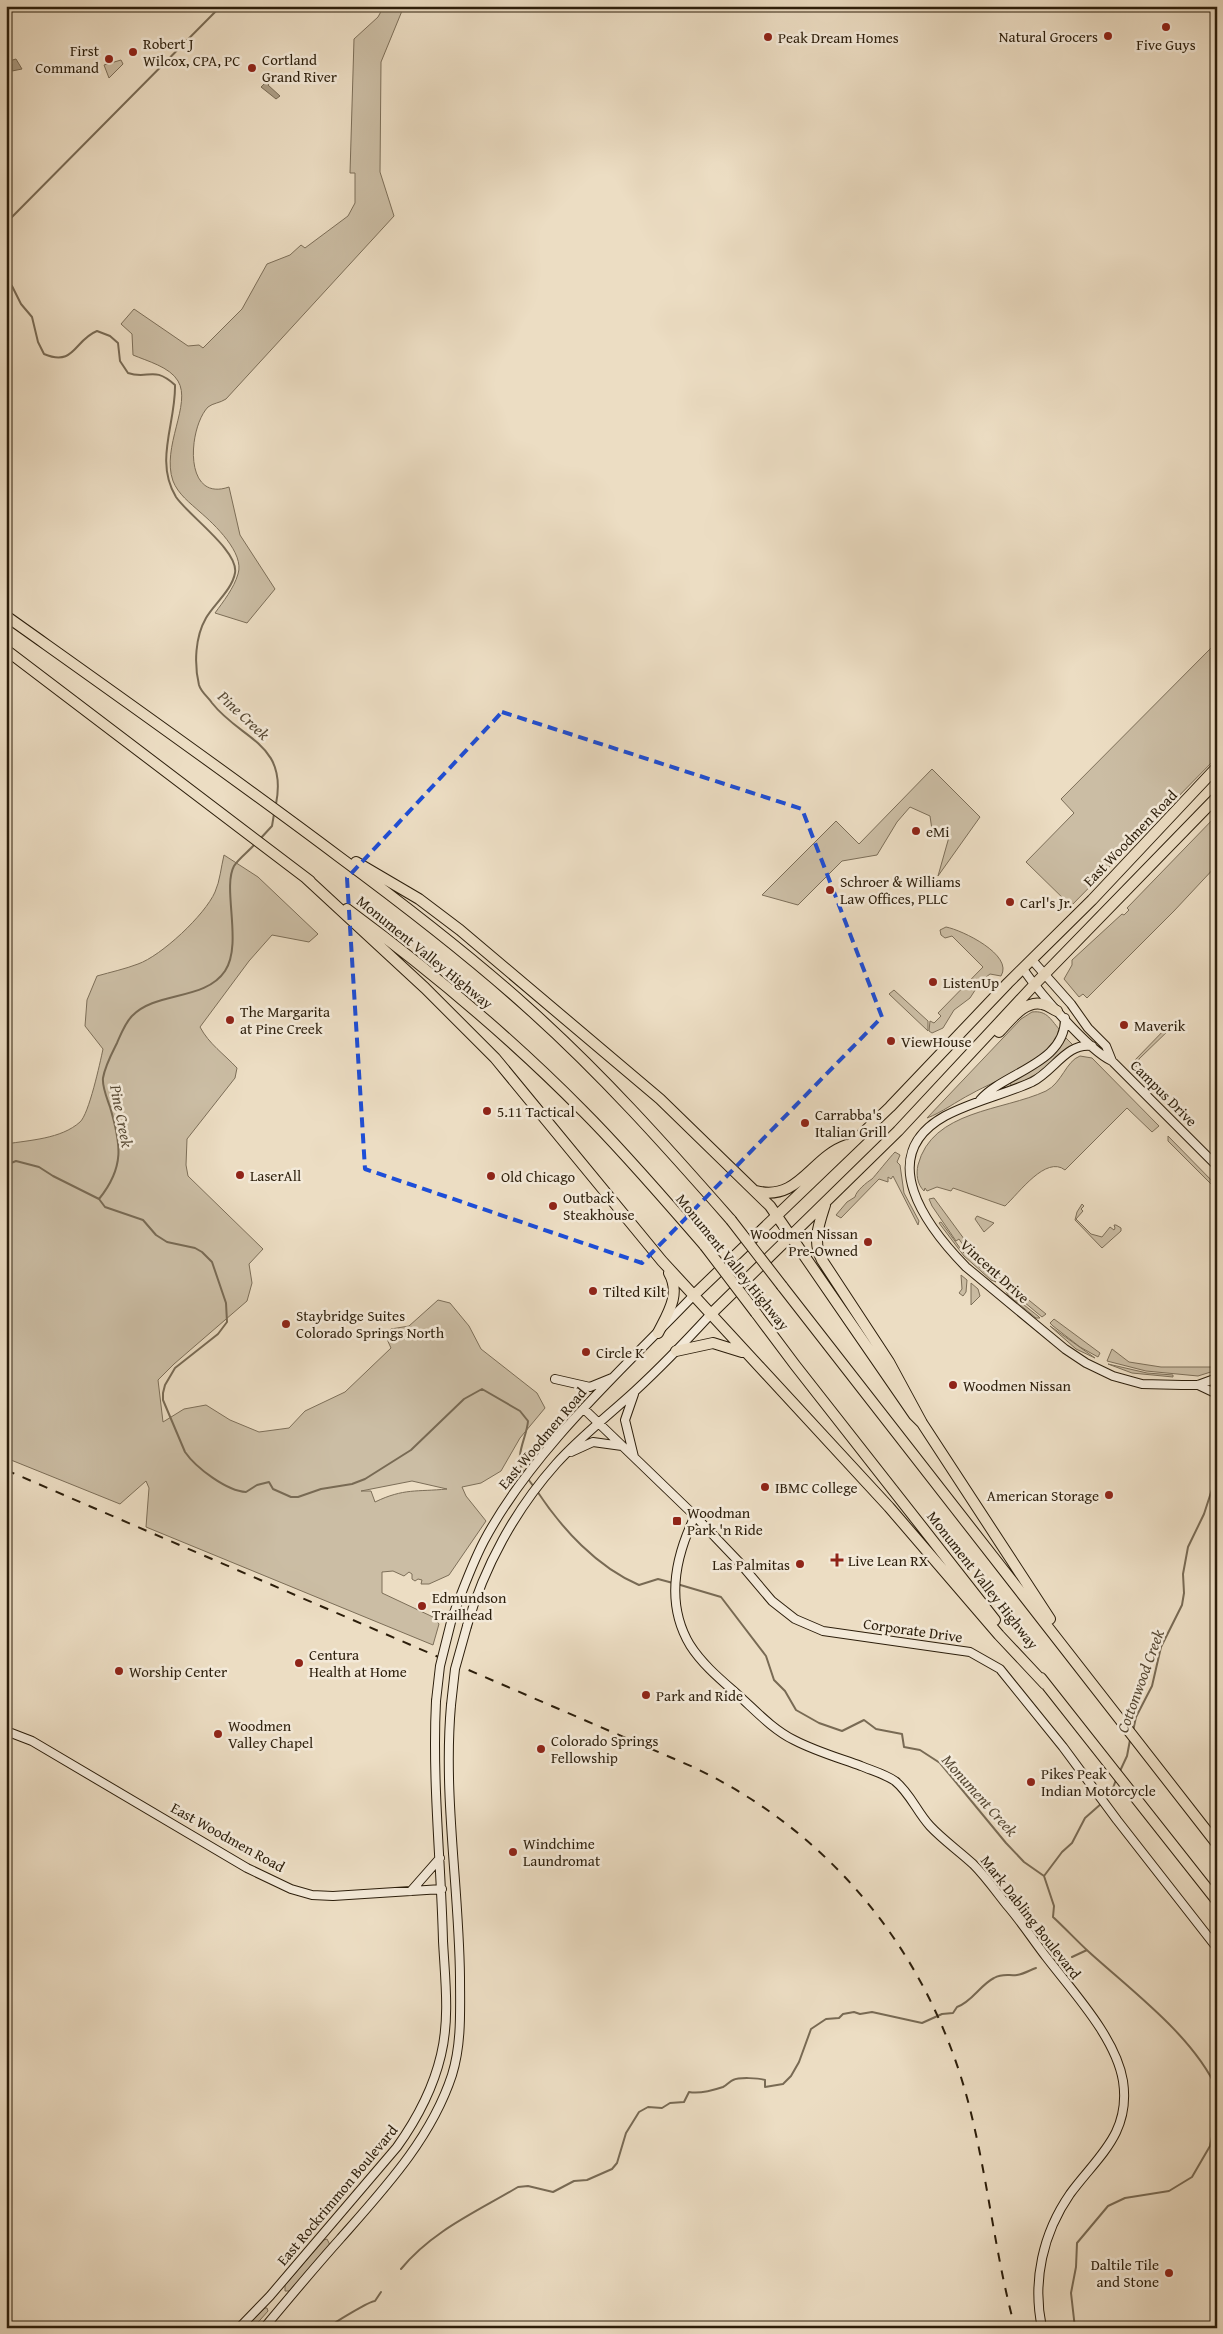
<svg xmlns="http://www.w3.org/2000/svg" width="1223" height="2334" font-family="'Gentium Book Plus',serif">
  <style>
    .green { fill: #cbbda4; stroke: #7c6e58; fill-rule: evenodd }
    .water { fill: #ab9c84; stroke: #786a54 }
    .lines { fill: none; stroke-linecap: round; stroke-linejoin: round }
    .stream { stroke: #786a54; stroke-width: 2 }
    .secondary-casing { stroke: #2c1e0b; stroke-width: 10 }
    .highway-casing { stroke: #2c1e0b; stroke-width: 12 }
    .secondary { stroke: #f3e9d8; stroke-width: 8 }
    .highway { stroke: #ecddc3; stroke-width: 10 }
    .rail { stroke: #2c1e0b; stroke-width: 2; stroke-dasharray: 9 9; stroke-linecap: butt }
    .secondary-bridge-casing { stroke: #2c1e0b; stroke-width: 10; stroke-linecap: butt }
    .highway-bridge-casing { stroke: #2c1e0b; stroke-width: 12; stroke-linecap: butt }
    .secondary-bridge { stroke: #f3e9d8; stroke-width: 8 }
    .highway-bridge { stroke: #ecddc3; stroke-width: 10 }
    .marked { fill: none; stroke: #1d4ed8; stroke-width: 4; stroke-dasharray: 10 6; stroke-linejoin: round }
    .poi-dot { fill: #8f2418; stroke: #f3e9d8; stroke-width: 2 }
    .labels { text-anchor: middle; dominant-baseline: central; stroke-width: 5; stroke-linejoin: round; paint-order: stroke }
    .poi-label { font-size: 15px; fill: #2c1e0b; stroke: #f3e9d8; text-anchor: start }
    .street-label { font-size: 15px; fill: #2c1e0b; stroke: #f3e9d8 }
    .water-label { font-size: 16px; font-style: italic; fill: #584a35; stroke: #f3e9d8 }
  </style>
  <rect width="100%" height="100%" fill="#ecddc3"/>
  <filter id="stains"><feTurbulence type="fractalNoise" baseFrequency=".004" numOctaves="4"/><feColorMatrix values="0 0 0 0 .2 0 0 0 0 .09 0 0 0 0 .02 0 0 0 .5 -.17"/></filter>
  <radialGradient id="worn" r=".72"><stop offset=".6" stop-color="#630" stop-opacity="0"/><stop offset="1" stop-color="#630" stop-opacity=".3"/></radialGradient>
  <path class="green" d="M384,6H404L381,62L380,172L394,216L226,399C220,403 213,403 208,407C188,428 183,503 229,487L240,535L275,589L247,623L215,613C223,602 234,588 238,574C245,553 214,524 200,512C190,503 178,494 173,481C161,447 192,404 178,381C170,367 147,361 133,355L132,334L121,324L134,309L188,346L199,345L203,348L242,309L267,264L290,255L301,245L305,248L348,216L355,203V173H350L354,39L378,17Z
    M121,60L123,64L109,78L104,65Z
    M1217,642V757L1071,906L1026,862L1074,813L1061,799Z
    M932,769L980,817L938,876L949,837L932,830L930,816L910,807L897,822L877,855L842,861L798,905L762,895L836,821L859,844Z
    M1217,815V865L1174,911L1087,998L1083,994L1079,997L1064,979L1072,965V960L1122,914L1124,915L1129,910L1127,908Z
    M224,855L258,877L318,934L309,942L272,935L249,961L200,1027C209,1044 224,1054 237,1068L235,1078L187,1139L186,1165L188,1176L263,1249L249,1264L252,1283L247,1301L174,1364L158,1380L163,1422L184,1409L206,1405L230,1420L259,1432L289,1428L305,1411L345,1392L391,1348L386,1337L391,1329L409,1326L438,1300L450,1303L469,1326L481,1349L537,1393L545,1408L520,1438L501,1471L481,1483L462,1487L466,1496L486,1521L449,1575L429,1584H421L422,1580L418,1579L415,1581L412,1579V1574L409,1572L404,1576L393,1571L382,1572V1593L433,1617L439,1624L433,1645L146,1527L149,1488L146,1481L120,1504L6,1458V1144C30,1140 61,1139 80,1122C89,1114 100,1063 103,1049L85,1026L87,1000L97,976C111,972 125,969 138,964C161,956 205,915 215,892C220,881 221,867 224,855ZM412,1481L447,1489C417,1492 404,1488 375,1502L371,1491H361Z
    M946,927C962,930 1014,955 1001,976L990,974L981,981L970,998L954,1010L943,1028L932,1033L929,1031L930,1021L934,1023L941,1016L938,1013L983,967L952,936L945,938L941,935L940,930Z
    M894,990L928,1021V1031L889,994Z
    M1032,1012C1048,1010 1051,1021 1061,1031C1045,1065 999,1078 971,1094C957,1101 941,1113 927,1118L1021,1019Z
    M1170,1024L1173,1026L1139,1059L1136,1067L1133,1063L1134,1061Z
    M1066,1038L1073,1045L1046,1069L1012,1087L1010,1083L1041,1064Z
    M1080,1056L1092,1058L1159,1126L1152,1132L1127,1108L1065,1170C1046,1155 1019,1193 1005,1206L953,1188L951,1191L937,1187L927,1191L925,1188L924,1191C917,1184 916,1174 918,1165C932,1110 1003,1111 1046,1091C1062,1083 1066,1061 1080,1056Z
    M1168,1136L1217,1186V1190L1168,1141Z
    M895,1152L900,1155L897,1162L900,1165L904,1193L919,1221L918,1225L893,1176L891,1179L888,1177V1182L879,1179L841,1218L836,1215L847,1202L855,1197C856,1191 867,1182 872,1179C875,1176 890,1157 895,1152Z
    M934,1198L970,1247L964,1251L961,1247L963,1245L959,1239L956,1241L932,1206L929,1199Z
    M1082,1204L1084,1206L1081,1209L1083,1211L1076,1219L1091,1234L1102,1237L1110,1227L1114,1230L1115,1228L1114,1225H1116L1121,1228V1231L1102,1248L1075,1220L1077,1212Z
    M977,1216L994,1223L984,1232L975,1219Z
    M941,1222L963,1252L996,1282L991,1280L964,1256L939,1223Z
    M971,1248L984,1264L1001,1278L998,1281L965,1252Z
    M961,1275L967,1280L966,1292L963,1296L959,1293L962,1289Z
    M971,1283L978,1289L980,1296L971,1305Z
    M1009,1284L1046,1314L1042,1317L1006,1287Z
    M1005,1290L1038,1316L1040,1318H1036L1008,1295Z
    M1054,1319L1100,1353L1098,1357L1080,1347L1053,1326L1050,1323Z
    M1050,1326L1095,1358L1076,1349Z
    M1112,1349L1129,1362L1161,1367H1215L1217,1366V1370L1198,1376L1146,1371L1107,1361Z
    M1108,1364L1147,1373L1173,1375V1377L1132,1373Z
    M327,2239L330,2245L290,2291H285V2285L324,2240Z
    M265,2308H267L268,2311L253,2328H245Z"/>
  <path class="water" d="M16,59L22,69L12,71V64H10L9,61Z
    M272,76L274,79L268,85L280,96L276,99L261,87Z"/>
  <g class="lines">
    <path class="stream" d="M6,223L221,6
      M6,283L12,286L21,304L32,317L38,342L44,354C75,367 74,340 97,331L110,336L118,343L120,361L128,373C149,380 153,365 175,385C176,423 154,461 176,497C189,516 239,551 235,573C232,590 214,604 206,618C195,637 194,664 199,685C201,692 208,697 212,703C241,740 288,743 276,804
      M260,839L272,826L274,814
      M6,1165L16,1161L39,1167L53,1176L99,1199L105,1207L143,1220L156,1235L167,1242L195,1248L202,1252L212,1262L226,1303L227,1322L218,1334L175,1368L165,1385L163,1393V1400L185,1452C196,1468 227,1491 246,1492L257,1485L269,1482L273,1489L291,1497H298L321,1489L352,1484L365,1479L411,1450L464,1399L482,1389L520,1411L528,1421C527,1438 513,1456 524,1473
      M99,1199C125,1167 121,1144 110,1107C107,1098 102,1087 103,1078C105,1066 112,1053 117,1043C121,1034 125,1023 132,1016C156,991 205,1001 225,971C243,944 222,888 234,866C239,858 249,851 255,844
      M528,1479L534,1487
      M537,1491C562,1529 597,1567 639,1585L658,1579L673,1583
      M677,1584L721,1597L766,1656L774,1680L785,1691L796,1710L819,1723L842,1731L864,1720L876,1729L902,1734L904,1747L920,1750L940,1763L1006,1843L1024,1862L1044,1876L1054,1906L1053,1917C1066,1929 1077,1941 1089,1952C1132,1991 1193,2036 1217,2089
      M1133,1731L1136,1717L1152,1686L1161,1647L1182,1605L1184,1593L1183,1574L1188,1547L1204,1514L1217,1474
      M1120,1771L1127,1756L1130,1740
      M1105,1800L1111,1793L1116,1780
      M1044,1876L1062,1852L1072,1843L1085,1818L1102,1803
      M1072,1957L1087,1950
      M401,2269C432,2231 476,2212 518,2187L528,2186L553,2192L574,2181L587,2180L612,2169L617,2163L626,2133L639,2112L648,2107L662,2108L670,2103L684,2102L689,2092C699,2094 714,2090 723,2087C727,2085 730,2081 733,2080C739,2077 759,2078 765,2080V2087L783,2084L791,2076L799,2062L811,2029L826,2019L839,2018L843,2014L854,2012L860,2014L872,2012L922,2023L942,2014L953,2013L957,2007C972,2002 980,1985 994,1978C1003,1973 1009,1976 1017,1975C1024,1974 1030,1970 1036,1968
      M328,2328C333,2323 370,2301 375,2301L381,2292
      M1075,2328L1071,2293L1076,2267L1077,2243L1108,2206L1125,2198L1169,2191L1192,2177L1210,2146L1217,2114"/>
    <defs>
      <path id="secondary" d="M1032,960L1071,1004L1088,1028L1106,1046L1112,1061
        M1023,969C1039,992 1088,1050 1112,1061L1217,1166
        M1092,1046C1067,1042 1054,1071 1032,1082C1003,1095 973,1101 945,1116C873,1156 927,1227 966,1267L1065,1349L1086,1363L1113,1376L1142,1384L1182,1385H1198L1217,1378
        M980,1100C1004,1072 1066,1064 1065,1018
        M555,1379L590,1387L612,1378
        M1198,1385L1217,1394
        M634,1394L625,1420L634,1457
        M584,1409L695,1516L739,1562L772,1601L795,1619L823,1631L970,1652L1000,1669L1063,1747L1117,1820L1217,1948
        M571,1452L593,1442L622,1446
        M695,1516C675,1557 665,1603 690,1645C702,1664 720,1679 737,1694C755,1710 772,1729 794,1740C815,1751 839,1758 861,1766C873,1771 885,1774 895,1781C910,1793 917,1812 930,1826C943,1840 959,1851 973,1864C985,1876 995,1890 1006,1904C1021,1921 1033,1940 1047,1958C1073,1992 1116,2038 1123,2081C1131,2134 1097,2157 1070,2194C1043,2233 1032,2281 1042,2328
        M452,1618C462,1592 471,1566 484,1541C533,1449 622,1370 693,1296
        M467,1626C484,1567 515,1510 556,1464C580,1437 609,1415 635,1391C661,1367 686,1341 710,1315
        M6,1731L32,1741L247,1868L291,1889L312,1895L333,1896L442,1889
        M411,1891L440,1858
        M239,2328L270,2296L397,2147C417,2119 433,2089 441,2055C450,2018 445,1979 443,1941C441,1861 432,1781 436,1701
        M264,2328C289,2298 314,2268 340,2239C384,2189 431,2139 452,2075C462,2043 460,2009 460,1977C459,1887 443,1796 451,1705"/>
      <path id="highway" d="M6,616C117,695 229,774 338,856C403,904 467,953 527,1007C601,1073 666,1146 731,1220
        M6,650L310,881
        M356,862L419,899L460,930L660,1099L770,1206L914,1415L922,1423
        M306,878L425,988L495,1058L662,1261L889,1507L999,1635L1045,1684
        M347,909C431,971 510,1037 583,1111C626,1154 665,1200 705,1246
        M999,1032C1010,1021 1024,1000 1042,1004C1048,1005 1052,1009 1057,1011
        M756,1191C799,1202 811,1157 847,1145
        M825,1205C819,1224 812,1242 822,1260L889,1362L922,1423L1050,1619
        M782,1286L1217,1844
        M693,1296L890,1107L1008,983L1092,900L1217,767
        M756,1313L795,1365L995,1620
        M710,1315L898,1131L1034,985L1217,797
        M658,1333C668,1313 681,1294 669,1273
        M676,1351L713,1343L742,1352
        M1041,1678L1217,1901"/>
    </defs>
    <use href="#secondary" class="secondary-casing"/>
    <use href="#highway" class="highway-casing"/>
    <use href="#secondary" class="secondary"/>
    <use href="#highway" class="highway"/>
    <path class="rail" d="M6,1470L693,1767C833,1833 930,1955 969,2105C988,2179 995,2255 1015,2328"/>
    <defs>
      <path id="secondary-bridge" d="M436,1701L440,1666L452,1618
        M451,1705L455,1669L467,1626"/>
      <path id="highway-bridge" d="M731,1220L782,1286
        M705,1246L756,1313"/>
    </defs>
    <use href="#secondary-bridge" class="secondary-bridge-casing"/>
    <use href="#highway-bridge" class="highway-bridge-casing"/>
    <use href="#secondary-bridge" class="secondary-bridge"/>
    <use href="#highway-bridge" class="highway-bridge"/>
  </g>
  <path class="marked" d="M502,712L802,809L882,1017L642,1263L365,1169L347,878Z"/>
  <g class="poi-dot">
    <circle cx="1166" cy="27" r="5"/>
    <circle cx="1108" cy="36" r="5"/>
    <circle cx="768" cy="37" r="5"/>
    <circle cx="133" cy="52" r="5"/>
    <circle cx="109" cy="59" r="5"/>
    <circle cx="252" cy="68" r="5"/>
    <circle cx="916" cy="831" r="5"/>
    <circle cx="830" cy="890" r="5"/>
    <circle cx="1010" cy="902" r="5"/>
    <circle cx="933" cy="982" r="5"/>
    <circle cx="230" cy="1020" r="5"/>
    <circle cx="1124" cy="1025" r="5"/>
    <circle cx="891" cy="1041" r="5"/>
    <circle cx="487" cy="1111" r="5"/>
    <circle cx="805" cy="1123" r="5"/>
    <circle cx="240" cy="1175" r="5"/>
    <circle cx="491" cy="1176" r="5"/>
    <circle cx="553" cy="1206" r="5"/>
    <circle cx="868" cy="1242" r="5"/>
    <circle cx="593" cy="1291" r="5"/>
    <circle cx="286" cy="1324" r="5"/>
    <circle cx="586" cy="1352" r="5"/>
    <circle cx="953" cy="1385" r="5"/>
    <circle cx="765" cy="1487" r="5"/>
    <circle cx="1109" cy="1495" r="5"/>
    <rect x="672" y="1516" width="10" height="10" rx="2.5"/>
    <path d="M834.5 1552.5h5v5h5v5h-5v5h-5v-5h-5v-5h5z"/>
    <circle cx="800" cy="1564" r="5"/>
    <circle cx="422" cy="1606" r="5"/>
    <circle cx="299" cy="1663" r="5"/>
    <circle cx="119" cy="1671" r="5"/>
    <circle cx="646" cy="1695" r="5"/>
    <circle cx="218" cy="1734" r="5"/>
    <circle cx="541" cy="1749" r="5"/>
    <circle cx="1031" cy="1782" r="5"/>
    <circle cx="513" cy="1852" r="5"/>
    <circle cx="1169" cy="2273" r="5"/>
  </g>
  <g class="labels">
    <g class="poi-label">
      <text x="1098" y="36" text-anchor="end">Natural Grocers</text>
      <text x="778" y="37">Peak Dream Homes</text>
      <text x="143" y="43">Robert J<tspan x="143" dy="17">Wilcox, CPA, PC</tspan></text>
      <text x="1166" y="44" text-anchor="middle">Five Guys</text>
      <text x="99" y="50" text-anchor="end">First<tspan x="99" dy="17">Command</tspan></text>
      <text x="262" y="59">Cortland<tspan x="262" dy="17">Grand River</tspan></text>
      <text x="926" y="831">eMi</text>
      <text x="840" y="881">Schroer &amp; Williams<tspan x="840" dy="17">Law Offices, PLLC</tspan></text>
      <text x="1020" y="902">Carl's Jr.</text>
      <text x="943" y="982">ListenUp</text>
      <text x="240" y="1011">The Margarita<tspan x="240" dy="17">at Pine Creek</tspan></text>
      <text x="1134" y="1025">Maverik</text>
      <text x="901" y="1041">ViewHouse</text>
      <text x="497" y="1111">5.11 Tactical</text>
      <text x="815" y="1114">Carrabba's<tspan x="815" dy="17">Italian Grill</tspan></text>
      <text x="250" y="1175">LaserAll</text>
      <text x="501" y="1176">Old Chicago</text>
      <text x="563" y="1197">Outback<tspan x="563" dy="17">Steakhouse</tspan></text>
      <text x="858" y="1233" text-anchor="end">Woodmen Nissan<tspan x="858" dy="17">Pre-Owned</tspan></text>
      <text x="603" y="1291">Tilted Kilt</text>
      <text x="296" y="1315">Staybridge Suites<tspan x="296" dy="17">Colorado Springs North</tspan></text>
      <text x="596" y="1352">Circle K</text>
      <text x="963" y="1385">Woodmen Nissan</text>
      <text x="775" y="1487">IBMC College</text>
      <text x="1099" y="1495" text-anchor="end">American Storage</text>
      <text x="687" y="1512">Woodman<tspan x="687" dy="17">Park 'n Ride</tspan></text>
      <text x="848" y="1560">Live Lean RX</text>
      <text x="790" y="1564" text-anchor="end">Las Palmitas</text>
      <text x="432" y="1597">Edmundson<tspan x="432" dy="17">Trailhead</tspan></text>
      <text x="309" y="1654">Centura<tspan x="309" dy="17">Health at Home</tspan></text>
      <text x="129" y="1671">Worship Center</text>
      <text x="656" y="1695">Park and Ride</text>
      <text x="228" y="1725">Woodmen<tspan x="228" dy="17">Valley Chapel</tspan></text>
      <text x="551" y="1740">Colorado Springs<tspan x="551" dy="17">Fellowship</tspan></text>
      <text x="1041" y="1773">Pikes Peak<tspan x="1041" dy="17">Indian Motorcycle</tspan></text>
      <text x="523" y="1843">Windchime<tspan x="523" dy="17">Laundromat</tspan></text>
      <text x="1159" y="2264" text-anchor="end">Daltile Tile<tspan x="1159" dy="17">and Stone</tspan></text>
    </g>
    <g class="street-label">
      <text transform="translate(1130 838) rotate(-46)">East Woodmen Road</text>
      <text transform="translate(425 952) rotate(39)">Monument Valley Highway</text>
      <text transform="translate(1164 1093) rotate(45)">Campus Drive</text>
      <text transform="translate(733 1262) rotate(51)">Monument Valley Highway</text>
      <text transform="translate(995 1271) rotate(42)">Vincent Drive</text>
      <text transform="translate(542 1438) rotate(-50)">East Woodmen Road</text>
      <text transform="translate(983 1580) rotate(52)">Monument Valley Highway</text>
      <text transform="translate(913 1630) rotate(8)">Corporate Drive</text>
      <text transform="translate(228 1837) rotate(29)">East Woodmen Road</text>
      <text transform="translate(1031 1917) rotate(52)">Mark Dabling Boulevard</text>
      <text transform="translate(337 2195) rotate(-50)">East Rockrimmon Boulevard</text>
    </g>
    <g class="water-label">
      <text transform="translate(244 715) rotate(43)">Pine Creek</text>
      <text transform="translate(122 1116) rotate(79)">Pine Creek</text>
      <text transform="translate(1140 1681) rotate(-70)">Cottonwood Creek</text>
      <text transform="translate(980 1795) rotate(48)">Monument Creek</text>
    </g>
  </g>
  <rect width="1223" height="2334" fill="none" stroke="#ecddc3" stroke-width="25"/>
  <rect x="8" y="8" width="1208" height="2319" fill="none" stroke="#2c1e0b" stroke-width="2.5"/>
  <rect x="12" y="12" width="1198" height="2309" fill="none" stroke="#2c1e0b"/>
  <rect width="100%" height="100%" filter="url(#stains)"/>
  <rect width="100%" height="100%" fill="url(#worn)"/>
</svg>
